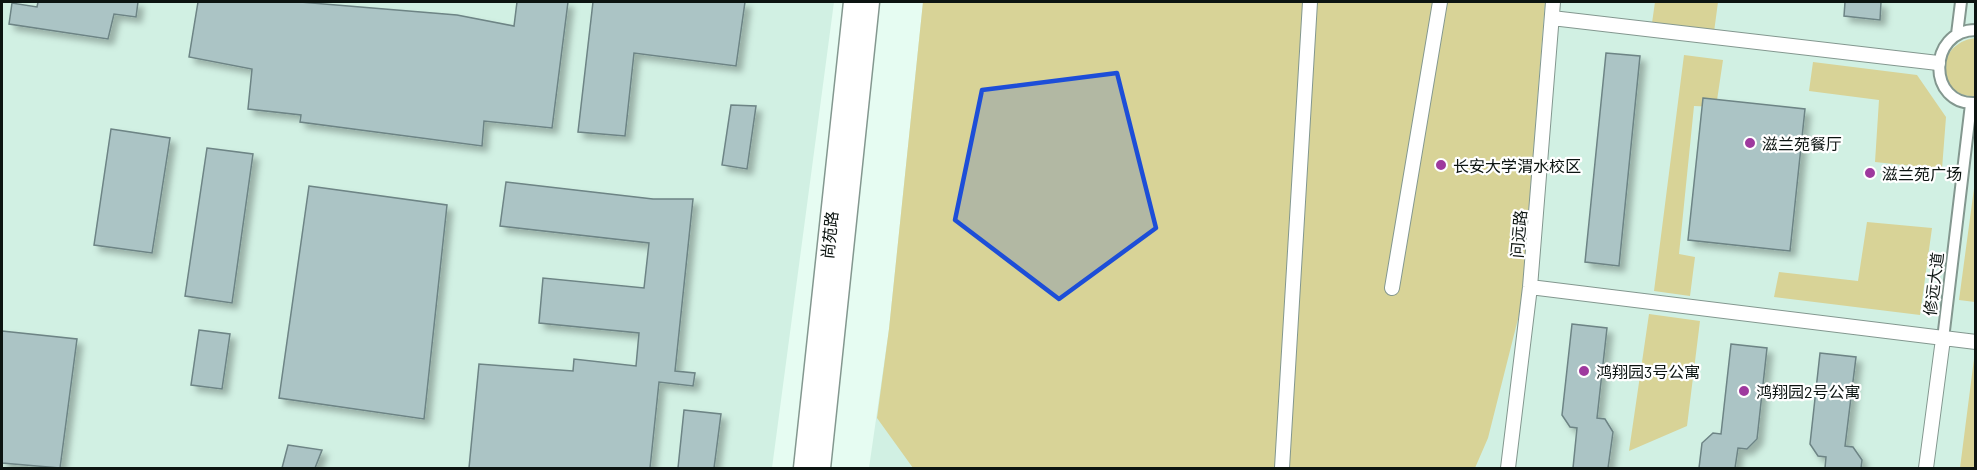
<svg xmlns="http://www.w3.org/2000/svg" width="1977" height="470" font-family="Barlow,'Noto Sans SC',sans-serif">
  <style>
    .built { fill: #d1f0e3 }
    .green { fill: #d8d397 }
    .building { fill: #abc4c5; stroke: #6d8485; stroke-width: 1.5; filter: url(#shadow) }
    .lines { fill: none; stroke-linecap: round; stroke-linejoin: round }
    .pedestrian-casing { stroke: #83978f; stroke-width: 14 }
    .minor-casing { stroke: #83978f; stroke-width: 16 }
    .secondary-casing { stroke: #83978f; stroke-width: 21 }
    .pedestrian { stroke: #fff; stroke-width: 10 }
    .minor { stroke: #fff; stroke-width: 14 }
    .secondary { stroke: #fff; stroke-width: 18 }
    .marked { fill: #1d4ed8; fill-opacity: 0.2; stroke: #1d4ed8; stroke-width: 4.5; stroke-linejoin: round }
    .poi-dot { fill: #9e399e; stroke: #fff; stroke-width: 2 }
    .labels { text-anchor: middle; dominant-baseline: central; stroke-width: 4.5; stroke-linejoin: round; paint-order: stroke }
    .poi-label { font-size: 16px; fill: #0c1411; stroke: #fff; text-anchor: start }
    .street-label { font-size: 16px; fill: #0c1411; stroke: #fff }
  </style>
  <defs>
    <filter id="shadow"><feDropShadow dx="5.5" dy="5.5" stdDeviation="3" flood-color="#0004"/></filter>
  </defs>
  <rect width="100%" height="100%" fill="#e6fcf2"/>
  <path class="built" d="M2,2H834L772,468H2Z
    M923,2H1975V468H869L889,329Z"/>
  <path class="green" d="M923,2H1545L1521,307L1488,438L1475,468H913L877,418L889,329Z
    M1655,2H1718L1714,32L1652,23Z
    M1975,38V96C1938,99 1932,44 1975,38Z
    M1684,55L1723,60L1716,107L1694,106L1679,254L1695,257L1690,296L1654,291Z
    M1813,62L1917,75L1946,117L1942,169L1875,162L1879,100L1809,91Z
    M1975,181V302L1959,300Z
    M1867,222L1932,228L1920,315L1774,297L1779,272L1858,281Z
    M1649,314L1700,321L1687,426L1629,451Z
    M1975,351V468H1960Z"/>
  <path class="building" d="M38,2H138L136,17L114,14L108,39L9,24L12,3L37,7Z
    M198,2H300L457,15L514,26L517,2H568L552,128L484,121L482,146L300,122L301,115L248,109L252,69L189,57Z
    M593,2H745L736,66L634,53L625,136L578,132Z
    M1845,2H1881L1880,20L1844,16Z
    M1606,53L1640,56L1619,266L1585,262Z
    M1703,98L1805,109L1790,251L1688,240Z
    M731,105L756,106L747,169L722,165Z
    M111,129L170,138L152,253L94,245Z
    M207,148L253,154L232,303L185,296Z
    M506,182L653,199H693L675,371L695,373L693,386L659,382L650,468H469L479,364L573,371L574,359L636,366L639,333L539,323L543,278L644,288L649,243L500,226Z
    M309,186L447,205L424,419L279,398Z
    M1572,324L1607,328L1597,418L1605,419L1613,432L1608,468H1573L1577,428L1570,427L1562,415Z
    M199,330L230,334L222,389L191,385Z
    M2,331L77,339L60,468L2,463Z
    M1731,344L1767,348L1757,439L1747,449L1738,448L1735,468H1699L1702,443L1713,433L1721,434Z
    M1820,353L1856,357L1845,446L1853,447L1862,460L1861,468H1825L1826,457L1818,456L1810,444Z
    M684,410L721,414L714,468H678Z
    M288,445L322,450L315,468H282Z"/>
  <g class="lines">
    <defs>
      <path id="pedestrian" d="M1976,30C1927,30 1927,106 1976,103
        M1957,34L1961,2
        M1943,339L1971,104"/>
      <path id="minor" d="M1552,18L1938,63
        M1530,287L1976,342
        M1392,288L1440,2
        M1282,468L1310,2
        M1508,468L1530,287L1553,2
        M1926,468L1943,339"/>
      <path id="secondary" d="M803,468L853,2
        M821,468L870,2"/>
    </defs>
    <use href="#pedestrian" class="pedestrian-casing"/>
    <use href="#minor" class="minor-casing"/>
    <use href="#secondary" class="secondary-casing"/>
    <use href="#pedestrian" class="pedestrian"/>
    <use href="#minor" class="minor"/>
    <use href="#secondary" class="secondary"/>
  </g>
  <path class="marked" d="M1117,73L1156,228L1059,299L955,220L982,90Z"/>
  <g class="poi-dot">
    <circle cx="1750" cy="143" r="6"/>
    <circle cx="1441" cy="165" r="6"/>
    <circle cx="1870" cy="173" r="6"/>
    <circle cx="1584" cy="371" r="6"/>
    <circle cx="1744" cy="391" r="6"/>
  </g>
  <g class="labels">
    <g class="poi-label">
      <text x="1762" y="143">滋兰苑餐厅</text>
      <text x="1453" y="165">长安大学渭水校区</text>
      <text x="1882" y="173">滋兰苑广场</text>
      <text x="1596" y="371">鸿翔园3号公寓</text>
      <text x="1756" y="391">鸿翔园2号公寓</text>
    </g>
    <g class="street-label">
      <text transform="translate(1518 234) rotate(-85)">问远路</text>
      <text transform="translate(829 235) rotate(-84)">尚苑路</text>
      <text transform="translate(1933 284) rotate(-83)">修远大道</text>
    </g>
  </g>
  <rect width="1977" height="470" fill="none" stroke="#0c1411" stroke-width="6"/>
</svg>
